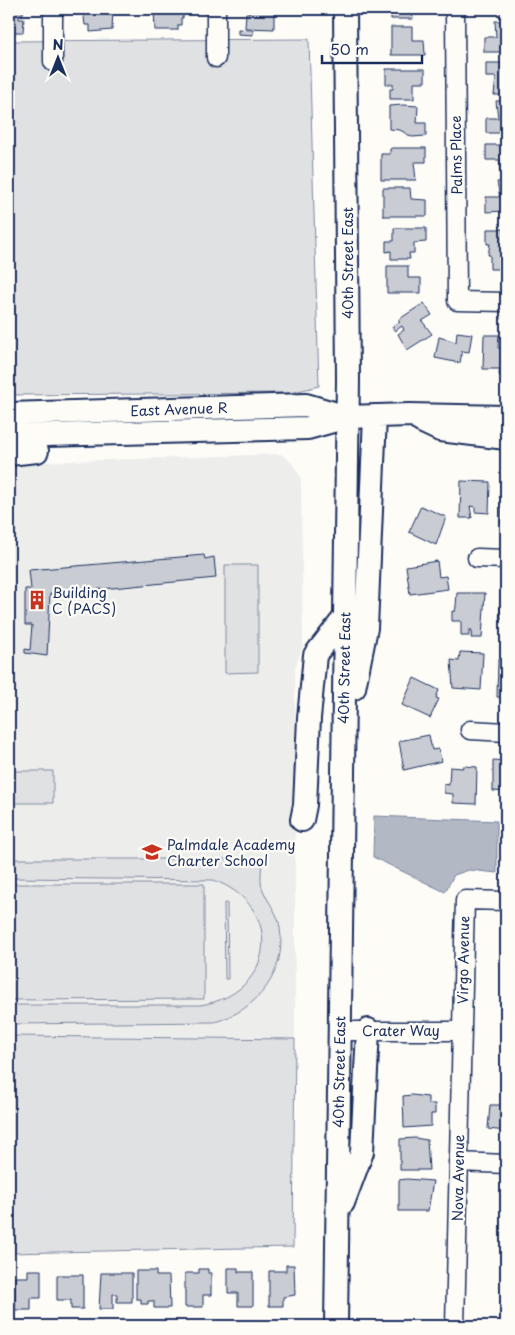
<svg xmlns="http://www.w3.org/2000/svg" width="515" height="1335" font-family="'Playpen Sans',sans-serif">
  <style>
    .built { fill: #edeeec }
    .green { fill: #e0e1e3; stroke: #7e88a0 }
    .water { fill: #b3b8c5; stroke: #76819c }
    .building { fill: #c9ccd3; stroke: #1b2f5e }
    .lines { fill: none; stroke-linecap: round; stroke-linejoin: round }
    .minor-casing { stroke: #1b2f5e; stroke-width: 21 }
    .major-casing { stroke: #1b2f5e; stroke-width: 26 }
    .minor { stroke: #fdfcf7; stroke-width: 18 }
    .major { stroke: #fdfcf7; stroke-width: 22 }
    .labels { text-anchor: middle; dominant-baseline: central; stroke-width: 4.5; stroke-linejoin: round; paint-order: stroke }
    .street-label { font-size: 14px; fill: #1b2f5e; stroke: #fdfcf7 }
    .poi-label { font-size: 14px; fill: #1b2f5e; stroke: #fdfcf7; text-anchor: start }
  </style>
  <rect width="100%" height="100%" fill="#fdfcf7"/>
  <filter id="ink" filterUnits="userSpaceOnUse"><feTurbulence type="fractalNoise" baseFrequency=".02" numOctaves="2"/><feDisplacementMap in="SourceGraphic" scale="10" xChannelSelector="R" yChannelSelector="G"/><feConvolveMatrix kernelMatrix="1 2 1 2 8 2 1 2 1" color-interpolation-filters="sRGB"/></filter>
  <g filter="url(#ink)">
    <path class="built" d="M281,454L292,463L301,477L303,645L295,669V1039L9,1036V463Z"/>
    <path class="green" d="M309,39L319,386L290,393L9,395V41Z
      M225,565H258V672L225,673Z
      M9,771H53V803H9Z
      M9,859H262C262,868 259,882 263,890C268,903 278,912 280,928C287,973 257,1010 215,1022L9,1024V1005H200C276,994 286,906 213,880L9,878Z
      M9,884H204V999L9,1000Z
      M224,903H227L228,979H225Z
      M9,1036L295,1039L293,1247L9,1253Z"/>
    <path class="water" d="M374,816L497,821V873L469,870L454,875L445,892L373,857Z"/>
    <path class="building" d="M9,9H23V14H19V19H24L23,32H9Z
      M83,9H113L112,30L90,32V25H85Z
      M154,9H183V18H181V25H178V30H155Z
      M247,9H274V29L245,28L246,13H250Z
      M383,9H412L413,19H391V16H383Z
      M500,9H506V14H500Z
      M495,21H506V52H484V37H496Z
      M391,27H412V40H424L425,55H391Z
      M238,29L253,30V35L238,34Z
      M486,63H504V69H506V95H494L496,77H486Z
      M386,69H425V82H414V99H390V89H393V84H386Z
      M496,101H506V133H486V118H498Z
      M403,105L418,106L417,123H426V136L412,137L400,130L389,129V106Z
      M486,145H506V173H500V160H486Z
      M392,148H426V162H414L416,180H381V154H390V149Z
      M506,181V211L486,212V197H500L497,182Z
      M383,188H410L411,199L427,200V216H383Z
      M394,228H426V242L414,243V253H409L410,259H391V251L386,252V241H394Z
      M487,229H504L506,269H490V255H488L490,244H487Z
      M387,266H408V278H421V293H387Z
      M424,303L432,315L422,321L432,334L407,350L398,334L404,330L402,326L395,331L392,327L400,322L398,320Z
      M457,332L472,334L469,352L462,351L460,363L435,358L439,337L456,342Z
      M484,335H499L498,348H504V351H506V375H499L500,369H483Z
      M461,481L490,482L489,513L475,512V507L470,506L472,518H460Z
      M502,487H506V524H501L502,497H500Z
      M421,506L446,517L436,545L409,532Z
      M204,555L205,559L214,557L216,578L50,594L47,656L25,653V649L30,650L32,625H25V589H31L29,570Z
      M437,561L439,577L446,576L448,589L410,594L406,566Z
      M501,587H506V618H500Z
      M457,593H485L482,638H471L472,630H469V636H461V621H452V611L455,612L456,606Z
      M460,652L483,653L481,690L453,688L451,660L459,661Z
      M498,660H506V698L497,697Z
      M414,678L439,690L436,698L439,699L430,718L402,705Z
      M429,735L432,750L438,749L442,761L404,770L399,741Z
      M493,760L506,761V792L493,791Z
      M463,766L477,767L476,804L453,803V794L444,793V784L449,785L450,767L463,768Z
      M412,1095L428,1097V1104H435V1114H431V1126L404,1128L403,1096Z
      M490,1105H506V1131L488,1129Z
      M415,1138L427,1140L429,1170H400V1139Z
      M407,1179L433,1181L428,1211H399V1180Z
      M286,1265H294L295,1295L283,1297V1306H269V1271H286Z
      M228,1268H238V1272H253V1306H238V1293H228Z
      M199,1269H208V1273H211V1295H203V1307H185V1273H199Z
      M28,1270H41V1298H31V1310H15V1277H28Z
      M136,1271H156V1276H169L170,1308H154V1301H148V1304H141V1299H136Z
      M101,1273H132V1302H117V1294H113V1309H99Z
      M57,1275H83V1309H71V1300H57Z"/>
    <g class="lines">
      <defs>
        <path id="minor" d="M216,9V58
          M455,9L457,301L506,302
          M53,62V9
          M477,558L506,559
          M470,730L506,732
          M340,1031H462
          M458,1162L506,1164
          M455,1326L465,900L506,901"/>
        <path id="major" d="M9,414L306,405L347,417
          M421,421L440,430L506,438
          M9,436L308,428L347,417L409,415L506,417
          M9,454L37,451
          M354,688L366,628L375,416
          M302,820L305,805L309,718L315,655L345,617
          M343,1203L362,1152L368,1030
          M336,1326L348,379L345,9"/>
      </defs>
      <use href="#minor" class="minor-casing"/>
      <use href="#major" class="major-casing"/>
      <use href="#minor" class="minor"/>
      <use href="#major" class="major"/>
    </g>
  </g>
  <defs>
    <symbol id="building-bare" viewBox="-9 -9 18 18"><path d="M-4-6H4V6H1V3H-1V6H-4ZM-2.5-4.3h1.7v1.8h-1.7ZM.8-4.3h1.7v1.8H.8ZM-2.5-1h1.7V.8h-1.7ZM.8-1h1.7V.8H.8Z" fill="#c8321e" stroke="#fdfcf7" stroke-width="2.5" paint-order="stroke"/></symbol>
    <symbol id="school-bare" viewBox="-9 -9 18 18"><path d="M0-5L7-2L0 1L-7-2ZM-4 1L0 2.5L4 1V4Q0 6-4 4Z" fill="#c8321e" stroke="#fdfcf7" stroke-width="2.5" paint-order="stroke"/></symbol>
  </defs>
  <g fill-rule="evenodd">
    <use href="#building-bare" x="23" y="586" width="28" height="28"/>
    <use href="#school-bare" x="138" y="838" width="28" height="28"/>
  </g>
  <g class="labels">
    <g class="street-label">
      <text transform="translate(456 155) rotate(-91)">Palms Place</text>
      <text transform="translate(347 263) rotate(-90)">40th Street East</text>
      <text transform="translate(179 409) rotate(-2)">East Avenue R</text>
      <text transform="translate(344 668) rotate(-89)">40th Street East</text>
      <text transform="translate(463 960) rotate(-89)">Virgo Avenue</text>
      <text x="401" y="1030">Crater Way</text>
      <text transform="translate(339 1072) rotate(-89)">40th Street East</text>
      <text transform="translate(458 1178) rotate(-89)">Nova Avenue</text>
    </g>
    <g class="poi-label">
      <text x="52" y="592">Building<tspan x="52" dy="16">C (PACS)</tspan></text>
      <text x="167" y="844">Palmdale Academy<tspan x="167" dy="16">Charter School</tspan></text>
    </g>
  </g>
  <rect width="515" height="1335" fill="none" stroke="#fdfcf7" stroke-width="30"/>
  <rect x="15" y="15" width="485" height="1305" fill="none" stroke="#1b2f5e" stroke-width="2" filter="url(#ink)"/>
  <g transform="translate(58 58)" stroke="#fdfcf7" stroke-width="4" paint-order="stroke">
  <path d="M0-4L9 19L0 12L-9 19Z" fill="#1b2f5e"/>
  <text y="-8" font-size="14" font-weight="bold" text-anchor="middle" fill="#1b2f5e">N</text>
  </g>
  <path d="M322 55v8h100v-8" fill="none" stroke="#1b2f5e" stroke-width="2.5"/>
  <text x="330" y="55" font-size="15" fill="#1b2f5e" stroke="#fdfcf7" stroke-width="4" paint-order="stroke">50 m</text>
</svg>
